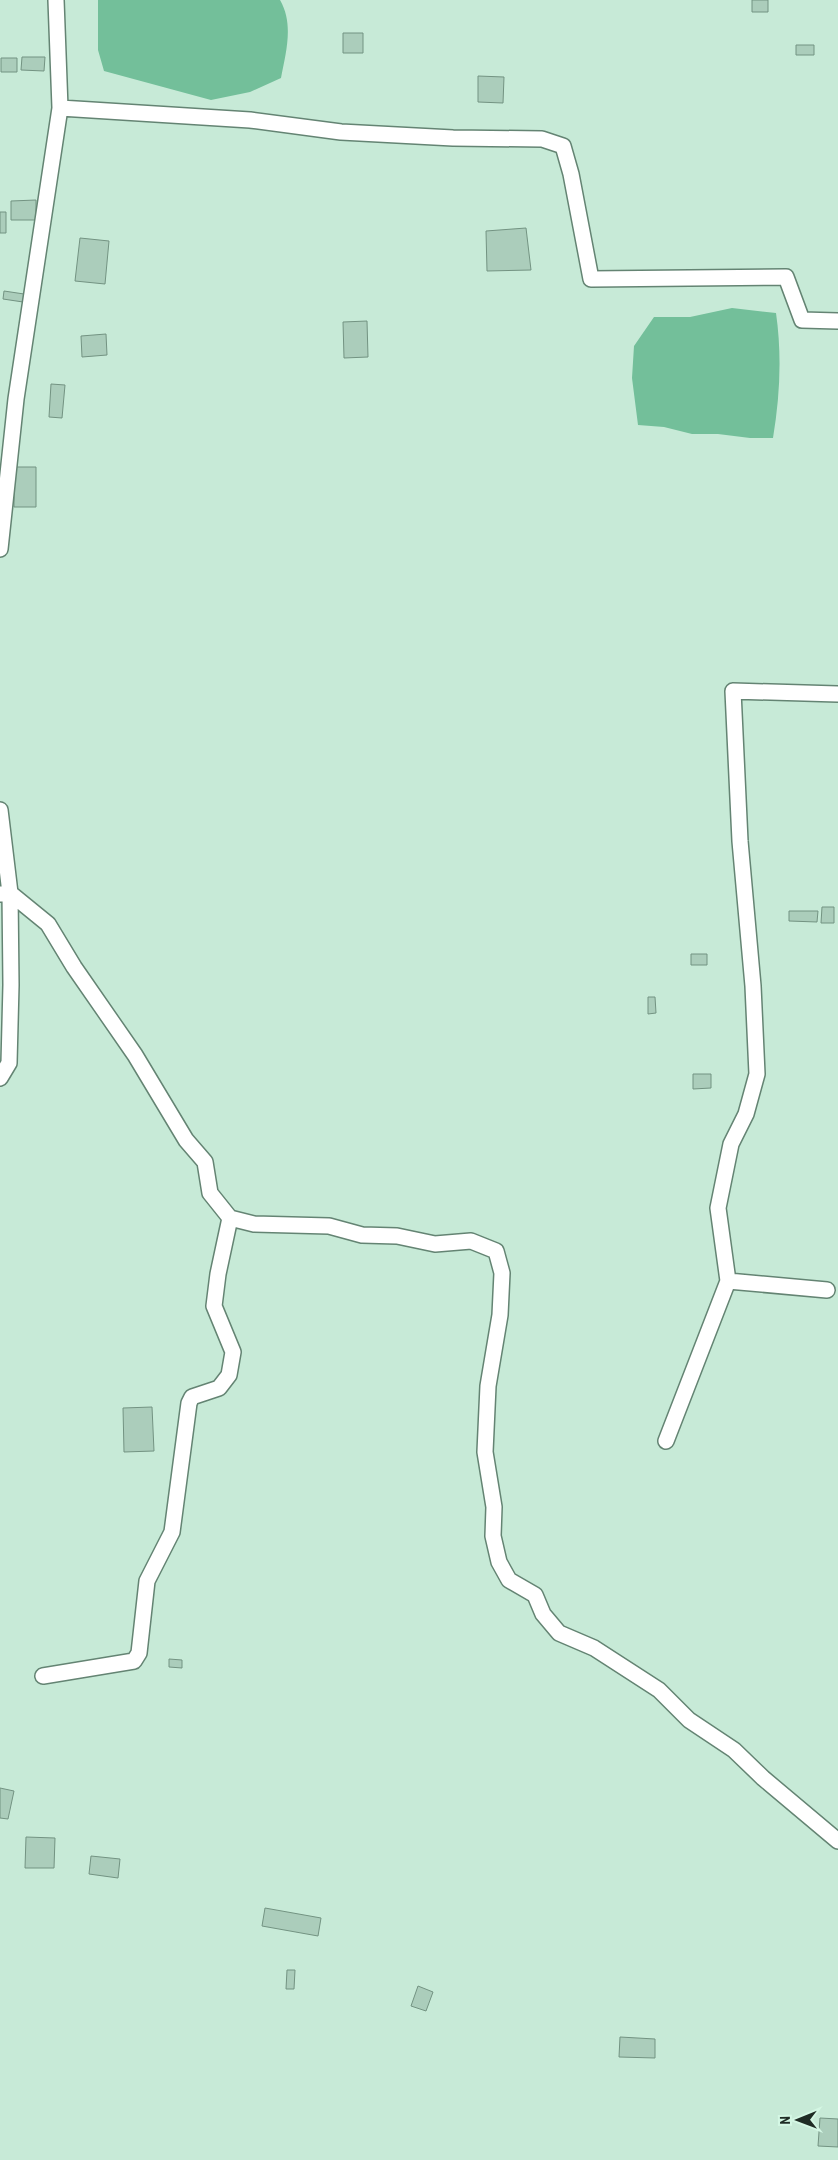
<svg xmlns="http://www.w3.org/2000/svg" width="838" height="2160" font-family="'Roboto Condensed',sans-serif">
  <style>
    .water { fill: #73bf9a }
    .building { fill: #abcdbb; stroke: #739382 }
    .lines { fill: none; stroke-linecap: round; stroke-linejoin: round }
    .minor-casing { stroke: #648473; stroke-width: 18 }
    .minor { stroke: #fff; stroke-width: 15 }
  </style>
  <rect width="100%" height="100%" fill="#c7ead7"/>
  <path class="water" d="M98,0H280C294,24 286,52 281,78L250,92L211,100L104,71L98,50Z
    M732,308L776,313C782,355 780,396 773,438H750L718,434H692L664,427L638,425L632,378L634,346L654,317H690Z"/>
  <path class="building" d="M752,0H768V12H752Z
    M343,33H363V53H343Z
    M796,45H814V55H796Z
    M22,57H45L44,71L21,70Z
    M1,58H17V72H1Z
    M478,76L504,77L503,103L478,102Z
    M36,200V220H11V201Z
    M0,212H6V233H0Z
    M526,228L531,270L487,271L486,231Z
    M80,238L109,241L105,284L75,281Z
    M4,291L24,294L23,302L3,299Z
    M367,321L368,357L344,358L343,322Z
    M106,334L107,355L82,357L81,336Z
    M51,384L65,385L62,418L49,417Z
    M14,467H36V507H14Z
    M822,907H834V923H821Z
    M789,911H818L817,922L789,921Z
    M691,954H707V965H691Z
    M648,997H655L656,1013L648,1014Z
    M693,1074H711V1088L693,1089Z
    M152,1407L154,1451L124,1452L123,1408Z
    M169,1659L182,1660V1668L169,1667Z
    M0,1788L14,1791L8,1819L0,1818Z
    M26,1837L55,1838L54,1868H25Z
    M91,1856L120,1859L118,1878L89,1874Z
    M265,1908L321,1918L318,1936L262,1926Z
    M287,1970H295L294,1989H286Z
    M418,1986L433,1992L426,2011L411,2006Z
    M620,2037L655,2039V2058L619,2057Z
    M820,2118L838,2119V2147L818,2146Z"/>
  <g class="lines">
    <defs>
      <path id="minor" d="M56,0L60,108
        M0,549L16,399L60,108L250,120L341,132L453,138L542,139L563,146L571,174L591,279L786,277L802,320L838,321
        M0,810L10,893L11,985L9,1063L0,1078
        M0,894L10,893L48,924L74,967L135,1055L186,1140L205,1162L210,1193L230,1218L254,1224L329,1226L362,1235L397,1236L435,1244L471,1241L496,1251L502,1273L500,1315L488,1386L485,1452L494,1507L493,1536L499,1562L509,1580L535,1595L543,1614L559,1633L594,1648L659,1690L689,1720L734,1750L763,1778L838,1841
        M827,1290L728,1281L718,1208L731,1144L746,1114L757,1074L753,986L740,841L733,691L838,694
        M666,1441L728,1281
        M43,1676L134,1661L139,1653L147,1581L172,1532L189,1403L192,1397L219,1388L229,1375L233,1352L214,1306L218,1274L230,1218"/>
    </defs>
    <use href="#minor" class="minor-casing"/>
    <use href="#minor" class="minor"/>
  </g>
  <g transform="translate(798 2120) rotate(269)" stroke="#d4f7e4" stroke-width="4" paint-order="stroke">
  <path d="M0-4L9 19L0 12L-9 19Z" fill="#1f2c25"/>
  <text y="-8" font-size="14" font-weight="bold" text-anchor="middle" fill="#1f2c25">N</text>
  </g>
</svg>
